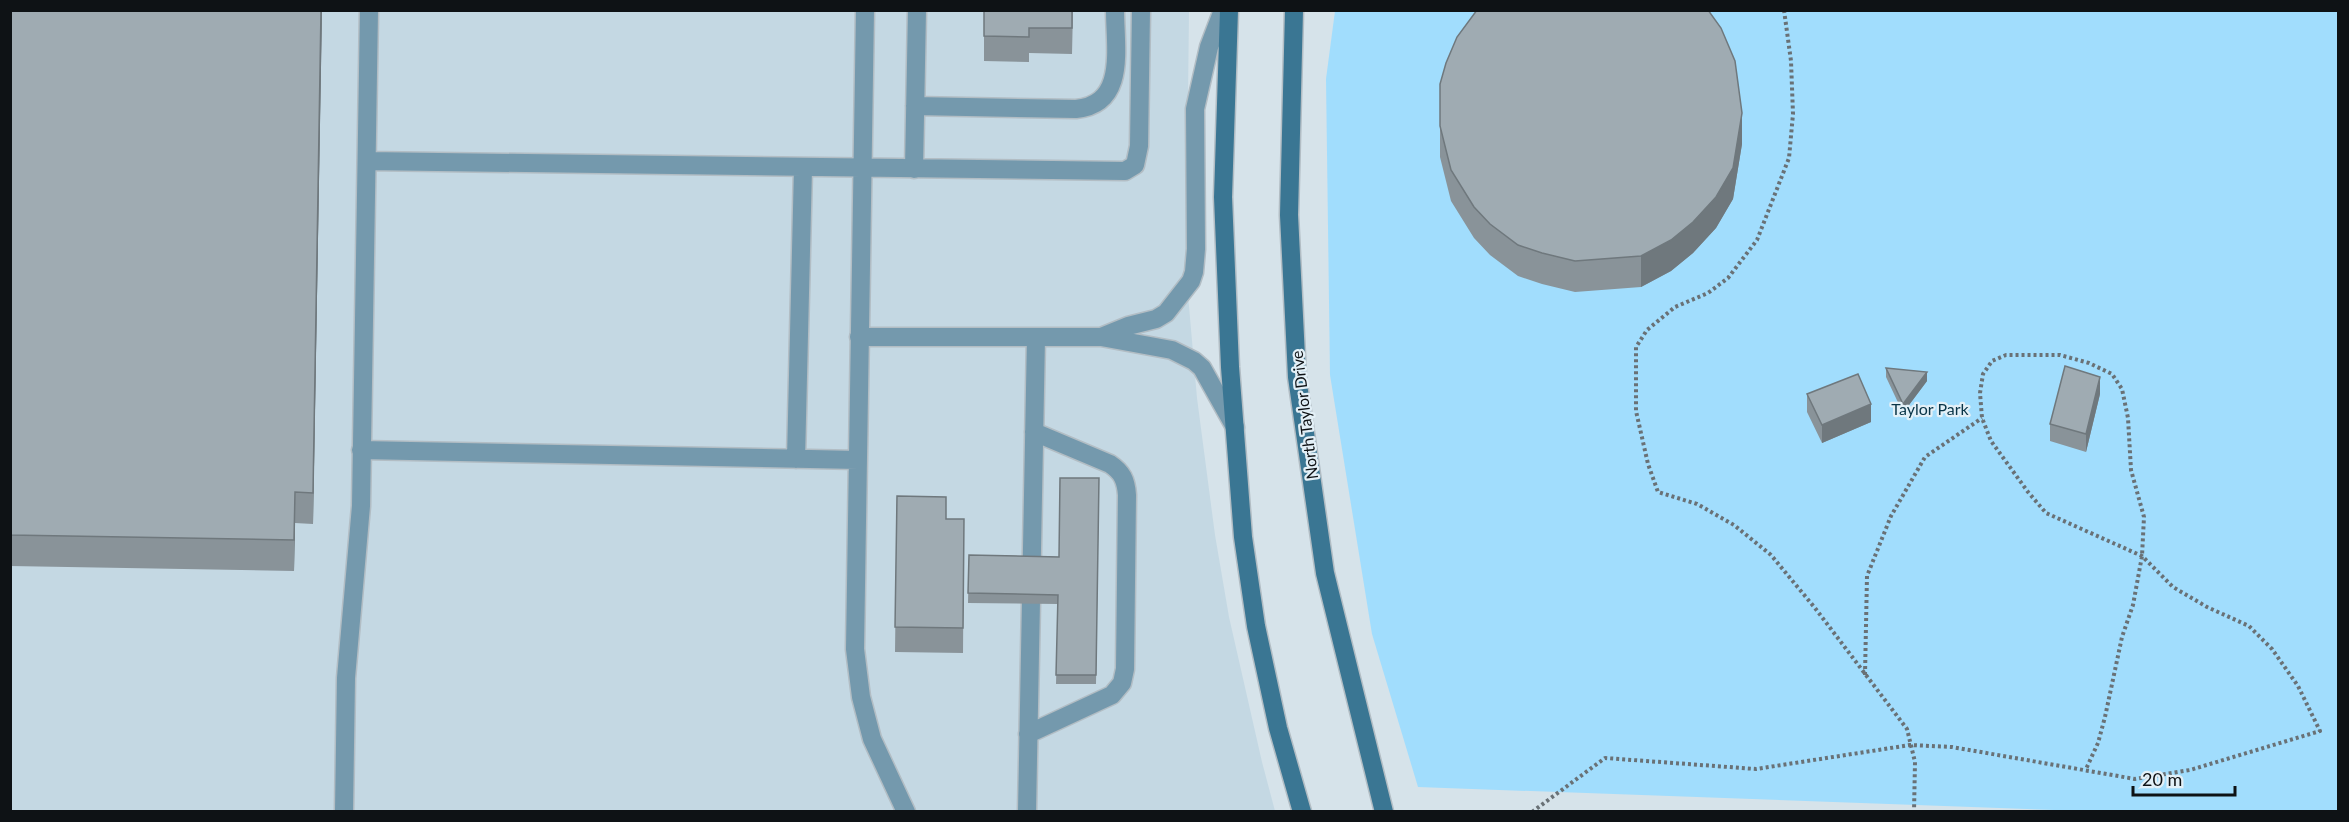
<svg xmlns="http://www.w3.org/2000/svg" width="2349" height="822" font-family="Lato,sans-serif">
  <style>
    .built { fill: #c4d8e3 }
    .green { fill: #a1ddfd }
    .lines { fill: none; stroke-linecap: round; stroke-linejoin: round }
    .lane-casing { stroke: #b2bdc4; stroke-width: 21 }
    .secondary-casing { stroke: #b2bdc4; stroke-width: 21 }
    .path { stroke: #697176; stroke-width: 4; stroke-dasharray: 3 3; stroke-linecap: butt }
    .lane { stroke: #7499ad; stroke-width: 18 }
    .secondary { stroke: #3a7693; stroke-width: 18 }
    .wall { fill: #899399 }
    .shaded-wall { fill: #6f787d }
    .building { fill: #9fabb2; stroke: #6f787d; stroke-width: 1.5 }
    .labels { text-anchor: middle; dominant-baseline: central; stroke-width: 4.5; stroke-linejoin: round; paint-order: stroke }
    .park-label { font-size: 16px; fill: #093548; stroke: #e3f0f7 }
    .street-label { font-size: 16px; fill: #0e1215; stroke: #e3f0f7 }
  </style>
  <rect width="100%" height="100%" fill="#d6e3ea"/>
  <path class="built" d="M10,11H1189L1186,272L1197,398L1215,535L1229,617L1262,762L1275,811H11Z"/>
  <path class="green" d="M1335,11H2338V811H2084L1418,787L1372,634L1330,375L1326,79Z"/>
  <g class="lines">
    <defs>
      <path id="lane" d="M865,10L855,649L861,697L872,739L906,812
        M915,106L1076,109C1127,104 1115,48 1115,10
        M367,161L1125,171L1135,165L1139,146L1141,10
        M914,169L917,10
        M859,337H1101L1172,350L1194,361L1202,368L1235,427
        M1101,337L1128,326L1156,319L1166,313L1191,281L1194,272L1196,249L1195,109L1209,47L1223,10
        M361,450L858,460
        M796,459L803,168
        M1028,734L1112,695L1122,683L1125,669L1127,495C1126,480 1122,472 1110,464L1034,432
        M344,812L346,678L361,506L369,10
        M1027,812L1036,337"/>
      <path id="secondary" d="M1229,10L1223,197L1230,367L1243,537L1256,626L1278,728L1302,812
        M1294,10L1289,215L1297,377L1325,573L1384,812"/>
    </defs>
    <use href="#lane" class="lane-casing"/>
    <use href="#secondary" class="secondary-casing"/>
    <path class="path" d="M1784,10L1791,61L1793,114L1789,158L1757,240L1728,278L1708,293L1675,307L1647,330L1636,347V411L1648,464L1658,492L1697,504L1734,525L1771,555L1815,608L1907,729L1915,762L1914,812
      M1865,675L1867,576L1891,516L1925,457L1982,418
      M1532,812L1605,758L1756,769L1910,745L1952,747L2135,779L2190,770L2320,731L2298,686L2272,649L2249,626L2207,607L2173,587L2142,556L2046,513L2028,492L1991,441L1982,418L1980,393L1983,374L1992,361L2006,355H2060L2089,363L2112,374L2122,389L2128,418L2131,470L2144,517L2142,556L2133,605L2122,637L2105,717L2098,743L2086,769"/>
    <use href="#lane" class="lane"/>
    <use href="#secondary" class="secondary"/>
  </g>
  <path class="wall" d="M10,10H322L313,524L295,523L294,571L10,566Z
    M984,10H1073L1072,54L1029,53V62L984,61Z
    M1440,84L1742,144L1733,199L1716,228L1693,253L1671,271L1641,287L1575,292L1542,284L1518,276L1490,255L1474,238L1451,201L1440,157Z
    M1886,368L1927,381L1903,413L1886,377Z
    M1807,394L1871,422L1822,443L1807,412Z
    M2100,394L2086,452L2050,441V424Z
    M1099,478L1096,684H1056L1058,604L968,603L969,555L1059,557Z
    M897,496L946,519H964L963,653L895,652Z"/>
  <path class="shaded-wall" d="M321,10H322L313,524V493Z
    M1742,113V144L1733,199L1716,228L1693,253L1671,271L1641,287V256Z
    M1927,372V381L1903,413V404Z
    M2100,377V394L2086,452V434Z
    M1871,404V422L1822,443V425Z
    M295,492V523L294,571V540Z"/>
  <path class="building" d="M10,10H321L313,493L295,492L294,540L10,535Z
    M984,10H1072V28H1029V37L984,36Z
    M1477,10H1708L1721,28L1735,61L1742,113L1733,168L1716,197L1693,222L1671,240L1641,256L1575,261L1542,253L1518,245L1490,224L1474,207L1451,170L1440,126V84L1446,63L1457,37Z
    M2065,366L2100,377L2086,434L2050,424Z
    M1886,368L1927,372L1903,404Z
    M1858,374L1871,404L1822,425L1807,394Z
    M1060,478H1099L1096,675H1056L1058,595L968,593L969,555L1059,557Z
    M897,496L946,497V519H964L963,628L895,627Z"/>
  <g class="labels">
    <g class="park-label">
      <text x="1930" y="408">Taylor Park</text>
    </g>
    <g class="street-label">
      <text transform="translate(1304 415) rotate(-97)">North Taylor Drive</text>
    </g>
  </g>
  <rect width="2349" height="822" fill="none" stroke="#0e1215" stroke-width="24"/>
  <path d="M2133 786v9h102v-9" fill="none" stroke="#0e1215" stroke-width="3"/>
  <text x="2142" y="786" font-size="18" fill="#0e1215" stroke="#e3f0f7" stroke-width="4.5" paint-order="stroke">20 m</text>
</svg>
